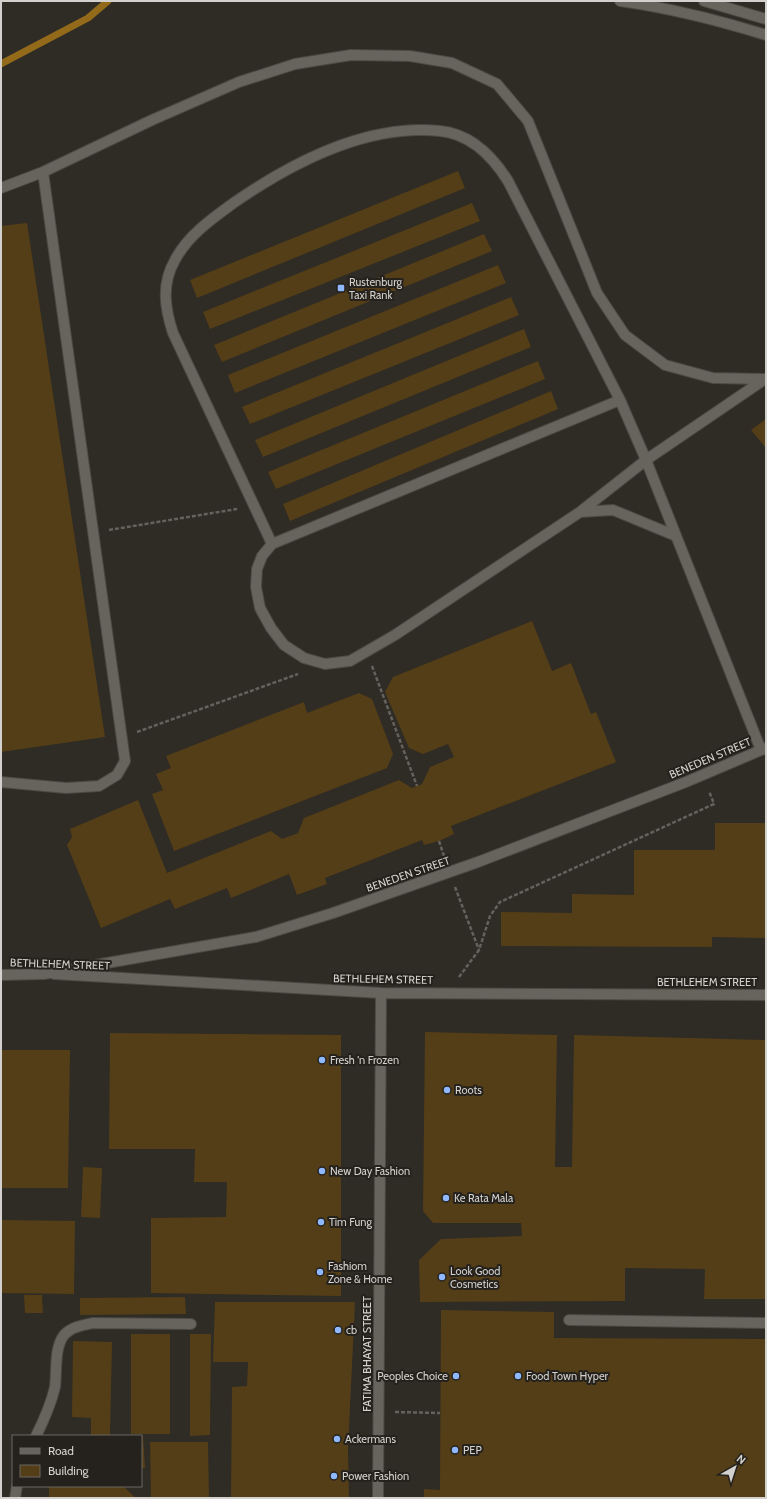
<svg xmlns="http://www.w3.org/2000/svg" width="767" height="1499" font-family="Cabin,sans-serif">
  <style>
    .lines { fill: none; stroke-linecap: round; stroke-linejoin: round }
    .stream { stroke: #926a1a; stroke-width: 7 }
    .building { fill: #543e17 }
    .lane-casing { stroke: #4c4943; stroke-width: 12 }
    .street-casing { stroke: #4c4943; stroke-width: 12 }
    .secondary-casing { stroke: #4c4943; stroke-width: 12 }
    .path { stroke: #65615c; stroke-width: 2.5; stroke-dasharray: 4 2; stroke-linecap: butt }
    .lane { stroke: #67635d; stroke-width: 10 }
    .street { stroke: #67635d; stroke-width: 10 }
    .secondary { stroke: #67635d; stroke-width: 10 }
    .poi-dot { fill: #8fb8fd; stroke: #25211c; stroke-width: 1.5 }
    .labels { text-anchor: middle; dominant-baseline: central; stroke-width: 4; stroke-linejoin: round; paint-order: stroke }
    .poi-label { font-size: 11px; fill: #d3d1cd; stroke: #25211c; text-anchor: start }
    .street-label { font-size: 11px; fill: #d3d1cd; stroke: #25211c }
  </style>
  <rect width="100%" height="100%" fill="#2f2b25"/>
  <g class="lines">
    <path class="stream" d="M1,64L88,18L108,1"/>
  </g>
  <path class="building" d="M458,171L465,188L197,298L190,280Z
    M472,203L480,221L210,329L203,312Z
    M27,223L105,737L1,752V226Z
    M484,234L492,251L222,362L214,345Z
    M498,265L506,283L235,393L228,375Z
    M511,297L519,315L250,424L242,407Z
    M524,329L531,347L263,457L255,440Z
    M538,361L545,379L276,489L268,472Z
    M551,391L558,409L290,521L283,504Z
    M766,419V448L751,430Z
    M532,621L552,671L571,663L591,714L596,712L616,762L451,826L454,834L439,841L424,845L422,840L325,878L327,884L297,895L289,874L231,898L227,888L175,909L170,899L101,928L67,845L72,837L70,829L138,800L167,873L271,831L282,839L298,833L304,818L399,780L412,788L422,784L430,767L454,757L448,744L423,754L409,748L385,692L393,677Z
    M359,693L372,699L393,754L387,768L174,851L152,794L163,790L156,774L171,768L166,756L304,702L307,713Z
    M715,823H766V938L712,937V947L501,946V912L572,913V894L634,895V850H715Z
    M425,1032L557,1035L555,1167H572L574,1035L766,1040V1299H704L705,1269L625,1268V1301L420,1302L419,1260L441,1239L522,1236L521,1223H433L423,1211Z
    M110,1033L341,1035V1296L151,1293V1218L226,1217L227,1182H194L195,1149H109Z
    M1,1050H70L68,1188H1Z
    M83,1167L102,1168L100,1218L81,1217Z
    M1,1220L75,1221L74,1294L1,1293Z
    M24,1295H42L43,1313H25Z
    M185,1297L186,1314L80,1315V1298Z
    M215,1302H355L348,1449L349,1498H231L232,1387L247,1386L248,1362H213Z
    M441,1310L554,1312V1338L766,1339V1498H424V1489L440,1490Z
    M131,1334H170V1434H131Z
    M190,1334H211L210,1435L190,1436Z
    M73,1341L112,1342L110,1435H91V1418L72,1417Z
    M141,1436H143L145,1468H141Z
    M150,1442H208L209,1498H151Z
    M49,1486H123L136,1498H49Z"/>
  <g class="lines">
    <defs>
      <path id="lane" d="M620,1C670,8 718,20 766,35
        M1,188L43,172L152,120L239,82L295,64L351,55L410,56L452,63L497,84L528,121L597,293L625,335L665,365L713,378L764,379
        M620,400L272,544L173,333C165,309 161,284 175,260C188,235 213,218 235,202C293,162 367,123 440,131C471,134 493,157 508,181L620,400L646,460L761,750
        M580,512L613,510L676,536
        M272,544L262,556L257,569L256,587L260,608L271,628L284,645L304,658L325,664L350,661L395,635L580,512L646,460L765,379
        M1,782L66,788L99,786L117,775L125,761L43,172
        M569,1320L766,1323
        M36,1436C44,1420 51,1404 55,1387C57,1371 54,1348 64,1335C71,1327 83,1325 93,1323L191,1324
        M15,1498L17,1486"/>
      <path id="street" d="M54,974L381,993L766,995
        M378,1498L381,993"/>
      <path id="secondary" d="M704,1L766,19
        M1,975L44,974L256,937L333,913L478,862L686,782L766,748"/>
    </defs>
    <use href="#lane" class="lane-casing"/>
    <use href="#street" class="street-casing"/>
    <use href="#secondary" class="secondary-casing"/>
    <path class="path" d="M109,530L237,509
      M372,666L417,786
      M137,732L298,674
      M439,841L444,856
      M455,887L479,950
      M459,977L479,950L490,916L500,902L714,804L709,791
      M395,1412L440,1413"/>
    <use href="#lane" class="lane"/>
    <use href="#street" class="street"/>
    <use href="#secondary" class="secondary"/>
  </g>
  <g class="poi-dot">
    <rect x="337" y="284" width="8" height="8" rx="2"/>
    <circle cx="322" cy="1060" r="4"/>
    <circle cx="447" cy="1090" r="4"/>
    <circle cx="322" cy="1171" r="4"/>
    <circle cx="446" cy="1198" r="4"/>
    <circle cx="321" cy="1222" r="4"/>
    <circle cx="320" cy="1272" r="4"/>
    <circle cx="442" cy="1277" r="4"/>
    <circle cx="338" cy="1330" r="4"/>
    <circle cx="456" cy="1376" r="4"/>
    <circle cx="518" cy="1376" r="4"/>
    <circle cx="337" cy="1439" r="4"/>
    <circle cx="455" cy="1450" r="4"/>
    <circle cx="334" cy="1476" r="4"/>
  </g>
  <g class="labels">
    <g class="poi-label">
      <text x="349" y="282">Rustenburg<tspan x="349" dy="13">Taxi Rank</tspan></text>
      <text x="330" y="1060">Fresh 'n Frozen</text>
      <text x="455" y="1090">Roots</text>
      <text x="330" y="1171">New Day Fashion</text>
      <text x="454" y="1198">Ke Rata Mala</text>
      <text x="329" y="1222">Tim Fung</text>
      <text x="328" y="1266">Fashiom<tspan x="328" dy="13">Zone &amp; Home</tspan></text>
      <text x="450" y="1271">Look Good<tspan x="450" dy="13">Cosmetics</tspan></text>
      <text x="346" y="1330">cb</text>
      <text x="448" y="1376" text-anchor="end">Peoples Choice</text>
      <text x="526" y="1376">Food Town Hyper</text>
      <text x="345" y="1439">Ackermans</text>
      <text x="463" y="1450">PEP</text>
      <text x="342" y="1476">Power Fashion</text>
    </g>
    <g class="street-label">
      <text transform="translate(710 758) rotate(-23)">BENEDEN STREET</text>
      <text transform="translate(408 874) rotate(-19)">BENEDEN STREET</text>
      <text transform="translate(60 964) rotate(2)">BETHLEHEM STREET</text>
      <text transform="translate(383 979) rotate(1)">BETHLEHEM STREET</text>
      <text x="707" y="982">BETHLEHEM STREET</text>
      <text transform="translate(367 1354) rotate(-90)">FATIMA BHAYAT STREET</text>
    </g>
  </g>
  <rect width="767" height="1499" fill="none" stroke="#d3d1cd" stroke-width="4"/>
  <rect x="12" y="1435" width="130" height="52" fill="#25211c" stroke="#6b6763"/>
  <rect x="20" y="1448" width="20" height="6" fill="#67635d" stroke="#6b6763"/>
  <text x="48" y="1455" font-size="12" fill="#d3d1cd">Road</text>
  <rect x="20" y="1465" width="20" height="12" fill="#543e17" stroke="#6b6763"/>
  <text x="48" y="1475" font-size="12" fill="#d3d1cd">Building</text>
  <g transform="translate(735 1467) rotate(39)" stroke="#25211c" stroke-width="3" paint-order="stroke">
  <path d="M0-3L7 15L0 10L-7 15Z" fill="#d3d1cd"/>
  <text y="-6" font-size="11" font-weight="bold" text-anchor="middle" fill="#d3d1cd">N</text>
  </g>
</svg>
